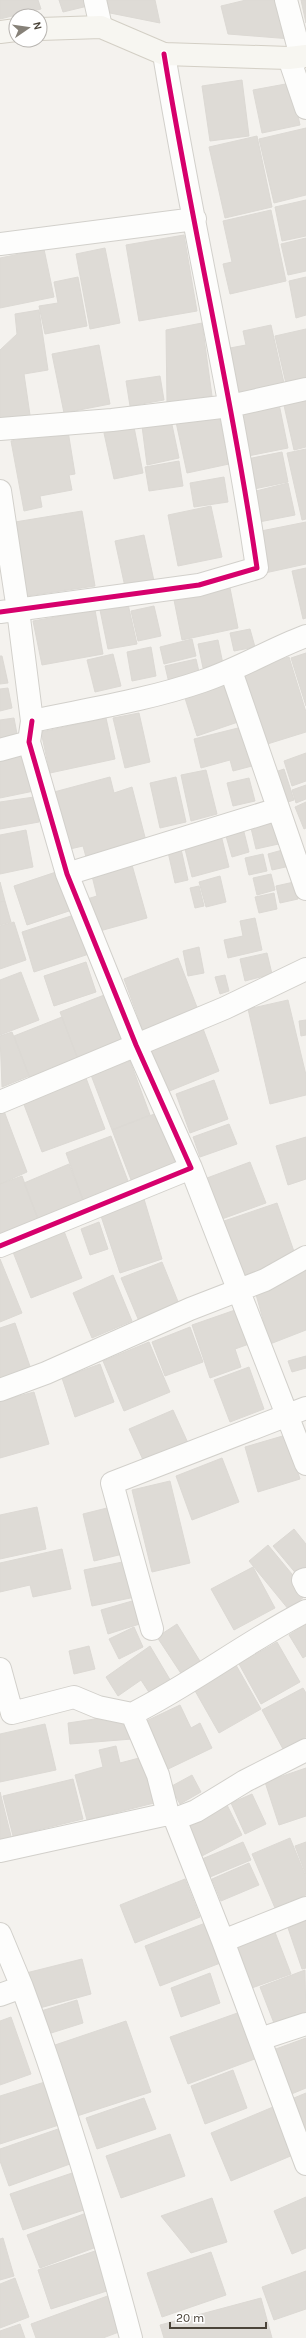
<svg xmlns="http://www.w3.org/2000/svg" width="306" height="2338" font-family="Karla,sans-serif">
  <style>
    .building { fill: #dedbd6; stroke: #dcd9d4 }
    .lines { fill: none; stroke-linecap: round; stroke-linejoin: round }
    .street-casing { stroke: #d2d0cb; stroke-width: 24 }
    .secondary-casing { stroke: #d3cfc5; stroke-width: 24 }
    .street { stroke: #fdfdfc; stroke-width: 22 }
    .secondary { stroke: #f7f6f1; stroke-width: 22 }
    .cycleway-casing { stroke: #fff; stroke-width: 8 }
    .cycleway { stroke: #d6006c; stroke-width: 5 }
  </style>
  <rect width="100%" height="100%" fill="#f4f2ee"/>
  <path class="building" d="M0,0H38L41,9L0,19Z
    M59,0H90L92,5L63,12Z
    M107,0H155L160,23L110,13Z
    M246,0H282L291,39L228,34L221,6Z
    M301,0H306V23Z
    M242,80L249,136L210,141L202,86Z
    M291,83L300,125L262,133L253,90Z
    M306,128V195L274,203L259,139Z
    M257,136L272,207L225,218L209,147Z
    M306,200V236L282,241L275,207Z
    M271,210L286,281L230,294L223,264L232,262L223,221Z
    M184,235L197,311L139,321L126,245Z
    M306,238V271L288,275L281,244Z
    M105,248L120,323L90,329L76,254Z
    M44,249L54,297L0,308V258Z
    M78,277L87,326L45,334L39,306L58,303L54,282Z
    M306,277V315L296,318L289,281Z
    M39,310L48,370L24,374L30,415L0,419V350L17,334L15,314Z
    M202,323L212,396L167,403L166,330Z
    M271,325L284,383L239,393L230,348L246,345L243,331Z
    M306,329V384L287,388L275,336Z
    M99,345L110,404L64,413L52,354Z
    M160,376L164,400L130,406L126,381Z
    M306,396V447L294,450L283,401Z
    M279,404L288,448L248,456L239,412Z
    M219,413L229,464L187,473L176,422Z
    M171,420L179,458L147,465L142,426Z
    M134,427L143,473L114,479L104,433Z
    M68,431L75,474L69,475L72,490L40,496L42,507L24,511L11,441Z
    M306,449V519L302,520L287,453Z
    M282,452L288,482L254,489L247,459Z
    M179,461L183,486L149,491L145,467Z
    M224,477L228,502L194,507L190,483Z
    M288,483L295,515L259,522L252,492Z
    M211,506L222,557L178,566L168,515Z
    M82,511L95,586L27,596L15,522Z
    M306,522V564L265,573L256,532Z
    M144,535L154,581L125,587L115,541Z
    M306,568V618L303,619L292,571Z
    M230,588L238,628L182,640L174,600Z
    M128,604L137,644L108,649L100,610Z
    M154,606L161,636L138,641L131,611Z
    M95,610L103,654L42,665L33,621Z
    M250,629L255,647L234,651L230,633Z
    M192,639L196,656L164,664L160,647Z
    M218,640L223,664L203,668L198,644Z
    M151,647L156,676L132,681L127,652Z
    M306,653V706L291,658Z
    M113,654L121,686L95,692L87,660Z
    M0,656H2L8,683L0,684Z
    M289,657L306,712V732L261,746L238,672Z
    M196,659L200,676L169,683L165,666Z
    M227,681L241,721L197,736L184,695Z
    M8,688L12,708L0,711V689Z
    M139,713L150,762L125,768L113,718Z
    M14,718L17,734L0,738V720Z
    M106,718L115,759L50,773L41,732Z
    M242,727L252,766L233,771L230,760L201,768L194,739Z
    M26,752L34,791L0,798V757Z
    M306,753V781L292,786L284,761Z
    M284,769L294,800L282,804L272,773Z
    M206,770L217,814L191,821L181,775Z
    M110,777L114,793L132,787L146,841L86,857L83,846L70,849L54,792Z
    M176,777L186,822L160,828L150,783Z
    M249,778L255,801L233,806L227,783Z
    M306,785V799L296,803L292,790Z
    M34,797L39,822L0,829V802Z
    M306,802V828L304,829L295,807Z
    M278,822L283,843L256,849L251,828Z
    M26,830L33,867L0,874V835Z
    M244,832L249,852L232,857L226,836Z
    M221,835L229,867L192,877L184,845Z
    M181,849L188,880L175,883L168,852Z
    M286,849L290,866L272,870L268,854Z
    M263,854L267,871L249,875L245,858Z
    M132,865L147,918L96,932L87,899L97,896L92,876Z
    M59,871L72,910L27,925L14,886Z
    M271,874L275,890L257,895L253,878Z
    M220,876L226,902L206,907L199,882Z
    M0,882L5,901L0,902Z
    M294,882L298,899L280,903L276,886Z
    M199,886L204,906L195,908L190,888Z
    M274,893L277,909L259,913L255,897Z
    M5,901L11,922L0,925V902Z
    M77,914L89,954L34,972L22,932Z
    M255,918L262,950L228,958L224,940L243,936L240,921Z
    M14,922L26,960L0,969V926Z
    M199,947L204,973L188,976L183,951Z
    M267,953L272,974L245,981L240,959Z
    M178,958L200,1015L145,1036L124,979Z
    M86,962L96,992L54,1006L44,976Z
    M21,972L39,1020L0,1035V980Z
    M225,975L229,991L220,994L215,977Z
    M112,992L133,1045L80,1065L60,1012Z
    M288,1000L306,1075V1095L270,1104L248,1009Z
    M62,1017L79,1062L31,1081L14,1036Z
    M306,1020V1035L301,1036L299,1021Z
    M202,1026L219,1071L167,1092L149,1047Z
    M12,1032L29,1076L2,1087L0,1036Z
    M130,1061L150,1115L112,1130L91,1075Z
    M86,1078L105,1129L42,1152L23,1102Z
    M214,1080L228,1119L190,1133L176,1094Z
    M4,1111L27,1172L0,1184V1112Z
    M157,1113L178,1169L133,1185L112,1130Z
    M229,1124L237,1144L200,1157L193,1137Z
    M111,1136L131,1189L83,1200L66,1153Z
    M306,1137V1179L288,1185L276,1146Z
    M250,1162L266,1203L222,1219L207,1178Z
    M69,1164L83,1200L38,1219L24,1183Z
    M22,1176L38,1219L0,1233V1184Z
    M144,1199L162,1259L120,1273L100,1213Z
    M277,1203L297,1260L244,1278L224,1221Z
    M99,1222L108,1249L90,1255L81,1229Z
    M64,1231L82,1278L31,1298L13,1252Z
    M0,1259L22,1313L0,1322Z
    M162,1262L181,1309L141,1326L121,1278Z
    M306,1271V1330L270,1344L255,1291Z
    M113,1275L132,1321L92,1338L73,1293Z
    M238,1309L249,1344L235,1349L241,1367L210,1378L192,1325Z
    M15,1323L33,1375L0,1386V1328Z
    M190,1327L203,1362L165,1376L152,1342Z
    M149,1342L170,1392L124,1411L103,1361Z
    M306,1356V1368L292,1372L288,1361Z
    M100,1364L114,1402L75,1417L62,1378Z
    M249,1367L264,1409L230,1422L214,1380Z
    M34,1392L49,1444L0,1458V1401Z
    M173,1410L188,1443L144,1462L129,1429Z
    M286,1435L300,1479L258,1492L245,1447Z
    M222,1458L239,1502L192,1520L176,1476Z
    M170,1481L190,1563L152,1572L132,1490Z
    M115,1506L127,1553L94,1561L83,1514Z
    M37,1507L46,1549L0,1559V1515Z
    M294,1529L306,1544V1570L298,1576L273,1546Z
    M268,1545L306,1591V1595L289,1610L249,1561Z
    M62,1549L71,1589L33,1597L30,1585L0,1592V1563Z
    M132,1560L140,1596L92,1606L84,1570Z
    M253,1567L275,1608L234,1630L211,1589Z
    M139,1599L146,1622L108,1634L101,1610Z
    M177,1624L203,1666L184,1678L157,1637Z
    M306,1624V1656L303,1658L289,1635Z
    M134,1627L143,1647L119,1659L109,1639Z
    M277,1642L300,1682L261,1704L239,1664Z
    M89,1646L95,1669L74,1674L69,1651Z
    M150,1646L172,1683L152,1697L141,1680L118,1696L106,1677Z
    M236,1665L261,1709L219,1733L194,1689Z
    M303,1688L306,1693V1737L283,1749L262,1710Z
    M180,1705L191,1728L200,1723L212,1748L164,1771L142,1723Z
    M122,1715L132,1739L70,1744L68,1723Z
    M45,1724L56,1770L0,1782V1734Z
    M116,1746L120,1763L143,1757L154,1803L87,1820L75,1775L103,1767L99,1750Z
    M306,1768V1816L279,1825L265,1782Z
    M192,1775L201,1792L180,1804L170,1787Z
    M73,1779L83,1819L13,1836L3,1796Z
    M0,1792L12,1840L0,1843Z
    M252,1794L266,1824L245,1834L231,1803Z
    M227,1805L242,1835L200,1857L185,1826Z
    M290,1838L306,1877V1895L275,1908L252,1854Z
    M243,1842L251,1860L210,1877L202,1859Z
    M306,1842V1875L295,1846Z
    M249,1863L259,1885L221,1901L212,1879Z
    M185,1879L200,1917L135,1943L120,1905Z
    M306,1915V1968L302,1969L286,1922Z
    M208,1922L223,1962L160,1986L145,1946Z
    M273,1927L291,1974L249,1989L231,1942Z
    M82,1959L91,1994L36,2009L26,1973Z
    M305,1970L306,2020L277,2031L260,1987Z
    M210,1973L220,2003L181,2017L171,1988Z
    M77,2000L83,2023L48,2034L41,2011Z
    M243,2011L260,2057L188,2084L170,2037Z
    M11,2017L31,2074L0,2085V2021Z
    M126,2021L151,2092L77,2116L52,2046Z
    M306,2038V2088L289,2095L273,2050Z
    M233,2070L247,2108L205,2124L191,2086Z
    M48,2081L62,2124L0,2144V2096Z
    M306,2093V2131L294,2098Z
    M144,2098L156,2129L97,2149L86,2118Z
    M273,2107L293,2155L231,2181L211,2133Z
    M58,2129L70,2164L9,2186L0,2161V2149Z
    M170,2134L185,2176L121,2198L106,2156Z
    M78,2171L90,2208L23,2230L10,2194Z
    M306,2197V2248L292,2254L274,2211Z
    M212,2198L227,2242L191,2253L161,2216Z
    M89,2212L102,2245L40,2268L27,2235Z
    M3,2238L14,2276L0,2280V2239Z
    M104,2248L116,2288L51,2309L38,2270Z
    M211,2252L226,2295L162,2317L147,2273Z
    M306,2271V2309L274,2320L262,2287Z
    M15,2278L29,2317L0,2328V2284Z
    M113,2294L127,2329L103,2338H36L31,2324Z
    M261,2298L272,2338H164L160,2325Z
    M20,2324L25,2338H0V2331Z"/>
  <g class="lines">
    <defs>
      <path id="street" d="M95,0L101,27
        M286,0L301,57
        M289,58L306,108
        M0,244L195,219
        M0,429L112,420L230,406L306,389
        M0,491L18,610L32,721C89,709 148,700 203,681C239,669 271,649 306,636
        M0,612L199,585L257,568C232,396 192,226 164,54
        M231,671L306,889
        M0,750L29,742
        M67,874L278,809
        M0,1102L225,1008L306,969
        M191,1168L306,1464
        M0,1246L191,1168L136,1045L67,874L29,742L32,721
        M0,1390L46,1373L190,1309L265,1280L306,1257
        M306,1579L303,1580L306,1586
        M152,1629L112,1483L306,1408
        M0,1669L12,1713L74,1697L98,1707L132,1714L158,1775L168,1814L175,1819L196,1811L245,1781L306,1750
        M132,1714C192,1684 246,1642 306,1611
        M175,1819L223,1941L306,1908
        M0,1851L168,1814
        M0,1934L22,1987
        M223,1941L306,2164
        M0,1995L22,1987C64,2101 100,2220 131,2338
        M260,2039L306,2024"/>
      <path id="secondary" d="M40,29L101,27L164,54L289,58L306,56
        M0,32L16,30"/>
    </defs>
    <use href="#street" class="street-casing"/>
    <use href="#secondary" class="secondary-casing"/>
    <use href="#street" class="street"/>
    <use href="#secondary" class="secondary"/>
    <defs>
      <path id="cycleway" d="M0,612L199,585L257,568C232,396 192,226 164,54
        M0,1246L191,1168L136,1045L67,874L29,742L32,721"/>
    </defs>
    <use href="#cycleway" class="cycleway-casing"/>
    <use href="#cycleway" class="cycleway"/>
  </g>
  <g transform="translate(28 28) rotate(77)"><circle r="19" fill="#ffffff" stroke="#b7b4b0"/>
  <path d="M0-3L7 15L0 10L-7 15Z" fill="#868178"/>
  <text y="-6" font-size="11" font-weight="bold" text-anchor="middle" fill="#4b4439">N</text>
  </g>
  <path d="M170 2322v6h96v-6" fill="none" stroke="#4b4439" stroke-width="2"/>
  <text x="176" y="2322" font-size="12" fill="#4b4439" stroke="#ffffff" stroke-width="3" paint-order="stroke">20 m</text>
</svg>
